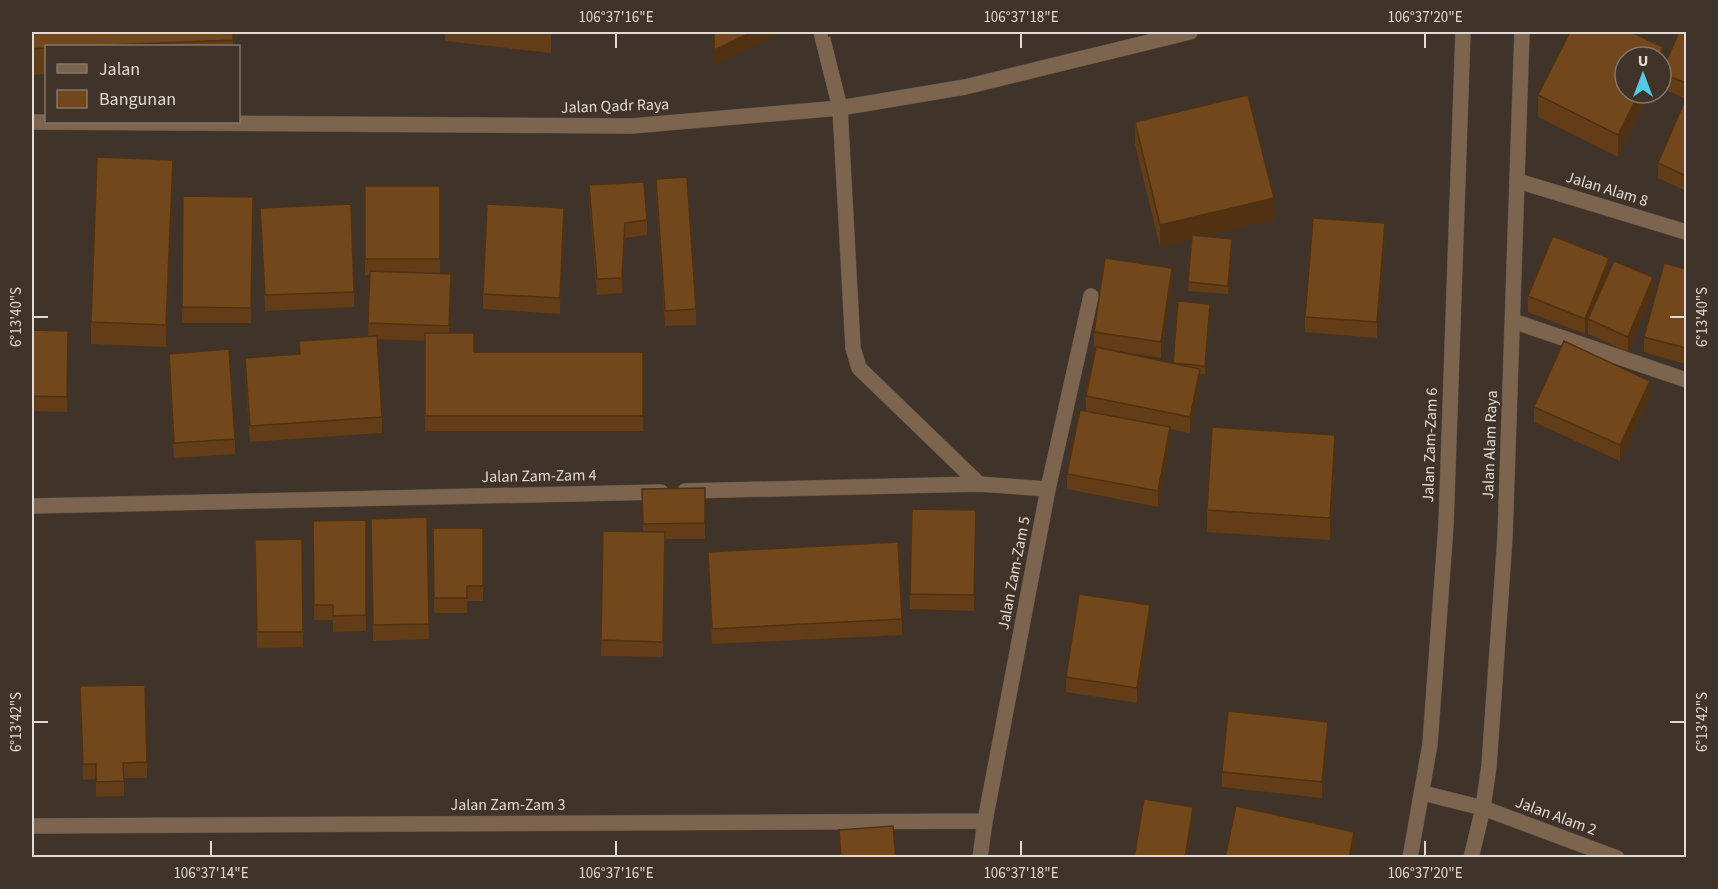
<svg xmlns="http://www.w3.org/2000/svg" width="1718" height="889" font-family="'Source Sans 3',sans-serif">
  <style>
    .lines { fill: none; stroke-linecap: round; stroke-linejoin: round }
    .street-casing { stroke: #5d5148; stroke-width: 16 }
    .street { stroke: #7d644e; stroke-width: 15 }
    .wall { fill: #623d17 }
    .shaded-wall { fill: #503213 }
    .building { fill: #72471b; stroke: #503213; stroke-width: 1.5 }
    .ticks { fill: none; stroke: #e2dad3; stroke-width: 2 }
    .labels { text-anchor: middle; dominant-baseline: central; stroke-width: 5; stroke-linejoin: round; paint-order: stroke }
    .street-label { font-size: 16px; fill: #e2dad3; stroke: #403329 }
    .neatline { fill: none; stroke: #e2dad3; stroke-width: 2 }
    .ticks-label { font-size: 15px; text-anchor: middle; fill: #e2dad3 }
  </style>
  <rect width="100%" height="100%" fill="#403329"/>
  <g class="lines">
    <defs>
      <path id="street" d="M821,32L840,108L853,348L859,368L979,484
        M32,122L632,126L840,108L965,87L1190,32
        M1518,181L1686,232
        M1513,321L1686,380
        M685,491L979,484L1048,489
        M32,506L661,492
        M1423,793L1483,808L1617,858
        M32,826L985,821
        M980,858L985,821L1048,489L1091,296
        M1410,858L1430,744L1446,525L1463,32
        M1471,858L1483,808L1489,766L1505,537L1522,32"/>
    </defs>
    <use href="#street" class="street-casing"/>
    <use href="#street" class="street"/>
  </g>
  <path class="wall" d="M32,32H233V46H46V74L32,75Z
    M445,32H551V53L445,41Z
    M1631,32L1618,157L1538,117V95Z
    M1686,32V191L1658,178V163L1686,99L1661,88V73Z
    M1135,122L1274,220L1205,236L1232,247L1228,294L1188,291L1192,239L1160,247L1135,144Z
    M656,179L696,309V325L665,326L656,194Z
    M173,181L166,347L91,344V322Z
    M589,185L647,220V235L625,238L622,293L597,295L589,200Z
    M365,186H440V273L451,289L449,333L474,352H643V431H425V341L377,339L382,417V433L250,442L245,374V358L299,354V341L368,336L370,275H365Z
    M183,196L253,197L251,323H182Z
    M260,208L354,292V307L265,311Z
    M564,224L560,314L483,309V294Z
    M1385,239L1377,338L1305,332V317Z
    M1686,269V364L1644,352V337Z
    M1609,272L1653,293L1628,352L1588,334V327L1585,334L1528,312V296Z
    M1172,283L1161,358L1105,349L1173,363L1210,312L1205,374H1200V384L1190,433L1170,429V443L1158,507L1067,489V474L1086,411V396L1096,348L1094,347V332Z
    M32,330L68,331L67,412L32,411Z
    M169,354L235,439V454L174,458L169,369Z
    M1650,396L1620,461L1534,422V407Z
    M1335,457L1330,540L1207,532V510Z
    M705,488V539H665L663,657L601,656L603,531L643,532L642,489Z
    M976,510L974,611L910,609V594Z
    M427,517L429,639L373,641L371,519Z
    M366,520V631L333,632V620H314L313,521Z
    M433,528H483V601H467V613H434Z
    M302,539L303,647L257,648L255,540Z
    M708,552L902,619V635L712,644Z
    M1150,620L1137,703L1066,692V677Z
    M80,702L147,762V778H124V796L96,797V779L83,780Z
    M1328,738L1322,798L1222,787V772Z
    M839,830L896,858H840Z"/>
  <path class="shaded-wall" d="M752,32H783L714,66V50Z
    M828,32H847L828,37Z
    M1663,47V69L1661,72V57H1658Z
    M1639,93H1650L1618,157V135Z
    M173,160V181L166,347V325Z
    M1274,198V220L1160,247V225Z
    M564,208V224L560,314V298Z
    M625,223V238L622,293V278Z
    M1385,223V239L1377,338V322Z
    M1232,239V247L1228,294V286Z
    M1609,258V274L1588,319V327L1585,334V319Z
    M1172,268V283L1161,358V342Z
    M1653,277V293L1628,352V337Z
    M1210,304V312L1205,374V366Z
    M1200,369V384L1190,433V417Z
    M1650,381V396L1620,461V445Z
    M1170,427V443L1158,507V491Z
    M1335,435V457L1330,540V518Z
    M1150,605V620L1137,703V688Z
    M1328,722V738L1322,798V782Z
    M1193,807V823L1187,858H1185Z
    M1354,832V847L1352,858H1349Z"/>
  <path class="building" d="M32,32H233V40L86,46H46V48L32,49Z
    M714,32H752L714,50Z
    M1570,32H1631L1663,47L1658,57H1625V93H1639L1618,135L1538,95Z
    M1679,32H1686V83L1661,73Z
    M1248,95L1274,198L1160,225L1135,122Z
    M1686,98V176L1658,163Z
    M97,157L173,160L166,325L91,322Z
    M687,177L696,309L665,311L656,179Z
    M644,182L647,220L625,223L622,278L597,279L589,185Z
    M365,186H440V259H365Z
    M183,196L253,197L251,308L182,307Z
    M351,204L354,292L265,295L260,208Z
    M487,204L564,208L560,298L483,294Z
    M1313,218L1385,223L1377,322L1305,317Z
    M1192,235L1232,239L1228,286L1188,282Z
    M1553,236L1609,258L1585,319L1528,296Z
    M1105,258L1172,268L1161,342L1094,332Z
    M1614,261L1653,277L1628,337L1588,319Z
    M1664,263L1686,269V348L1644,337Z
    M370,271L451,274L449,326L368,323Z
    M1178,301L1210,304L1205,366L1173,363Z
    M32,330L68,331L67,397L32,396Z
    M425,333H474V352H643V416H425Z
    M377,336L382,417L250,426L245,358L300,354L299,341Z
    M1564,341L1650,381L1620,445L1534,407Z
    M1096,347L1200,369L1190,417L1086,396Z
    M229,349L235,439L174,443L169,354Z
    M1080,410L1170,427L1158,491L1067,474Z
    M1212,427L1335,435L1330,518L1207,510Z
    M705,488V523L643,524L642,489Z
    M912,509L976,510L974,595L910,594Z
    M427,517L429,624L373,625L371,519Z
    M366,520V615L333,616V605H314L313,521Z
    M433,528H483V586H467V598H434Z
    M603,531L665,532L663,642L601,640Z
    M302,539L303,632H257L255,540Z
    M898,542L902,619L712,629L708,552Z
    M1079,594L1150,605L1137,688L1066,677Z
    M145,685L147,762L123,763L124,781L96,782V764H83L80,686Z
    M1228,711L1328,722L1322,782L1222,772Z
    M1144,799L1193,807L1185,858H1134Z
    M1236,806L1354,832L1349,858H1225Z
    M893,826L896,858H841L839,830Z"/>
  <path class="ticks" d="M616,33V48M1021,33V48M1425,33V48M33,317H48M1670,317H1685M33,722H48M1670,722H1685M211,841V856M616,841V856M1021,841V856M1425,841V856"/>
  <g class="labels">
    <g class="street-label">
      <text transform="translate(615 106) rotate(-2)">Jalan Qadr Raya</text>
      <text transform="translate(1607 189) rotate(17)">Jalan Alam 8</text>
      <text transform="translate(1430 445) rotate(-88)">Jalan Zam-Zam 6</text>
      <text transform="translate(1490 445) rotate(-88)">Jalan Alam Raya</text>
      <text transform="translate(539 476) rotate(-1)">Jalan Zam-Zam 4</text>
      <text transform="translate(1014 573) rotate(-79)">Jalan Zam-Zam 5</text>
      <text x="508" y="805">Jalan Zam-Zam 3</text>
      <text transform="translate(1556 816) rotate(20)">Jalan Alam 2</text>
    </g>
  </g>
  <rect width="1718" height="889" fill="none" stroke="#403329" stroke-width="66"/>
  <rect x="45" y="45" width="195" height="78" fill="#403329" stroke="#81766d" stroke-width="1.5"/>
  <rect x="57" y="64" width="30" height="9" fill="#7d644e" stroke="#81766d" stroke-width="1.5"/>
  <text x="99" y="75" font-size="18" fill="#e2dad3">Jalan</text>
  <rect x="57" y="90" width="30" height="18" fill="#72471b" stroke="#81766d" stroke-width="1.5"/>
  <text x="99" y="105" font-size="18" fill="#e2dad3">Bangunan</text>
  <g transform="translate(1643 75)"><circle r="28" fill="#403329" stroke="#81766d" stroke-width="1.5"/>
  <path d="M0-4.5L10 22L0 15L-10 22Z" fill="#55cae0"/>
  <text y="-9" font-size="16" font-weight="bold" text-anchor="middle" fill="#e2dad3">U</text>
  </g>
  <rect x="33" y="33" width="1652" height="823" class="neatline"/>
  <g class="ticks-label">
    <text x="616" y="22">106°37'16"E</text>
    <text x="1021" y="22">106°37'18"E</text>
    <text x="1425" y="22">106°37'20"E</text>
    <text transform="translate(16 317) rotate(-90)" y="5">6°13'40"S</text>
    <text transform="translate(1702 317) rotate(-90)" y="5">6°13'40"S</text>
    <text transform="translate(16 722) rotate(-90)" y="5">6°13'42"S</text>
    <text transform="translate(1702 722) rotate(-90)" y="5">6°13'42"S</text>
    <text x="211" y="878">106°37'14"E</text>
    <text x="616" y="878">106°37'16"E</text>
    <text x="1021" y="878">106°37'18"E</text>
    <text x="1425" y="878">106°37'20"E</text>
  </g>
</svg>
